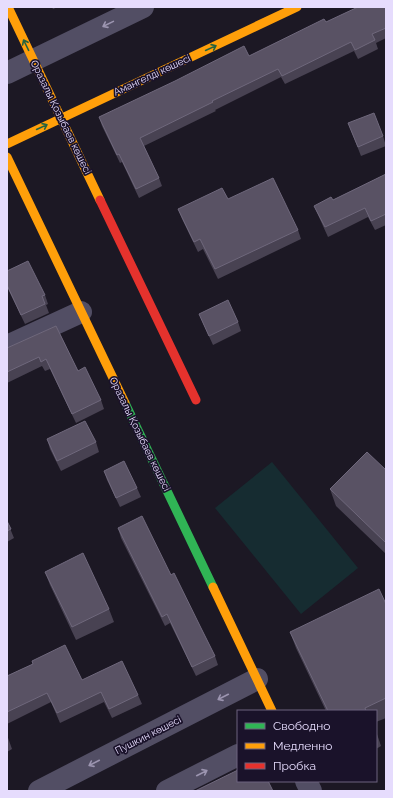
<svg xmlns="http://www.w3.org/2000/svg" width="393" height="798" font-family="Raleway,sans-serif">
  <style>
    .green { fill: #162c31 }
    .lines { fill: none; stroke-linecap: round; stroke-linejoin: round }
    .street { stroke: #524e64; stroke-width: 22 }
    .fast { stroke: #30b455; stroke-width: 9 }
    .slow { stroke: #ff9f0a; stroke-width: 9 }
    .jam { stroke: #e5322d; stroke-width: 9 }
    .wall { fill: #484252 }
    .building { fill: #595264; stroke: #6f687c }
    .oneway { stroke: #9c95b0 }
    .oneway2 { stroke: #256340 }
    .labels { text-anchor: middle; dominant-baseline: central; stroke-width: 3.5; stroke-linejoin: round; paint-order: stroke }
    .street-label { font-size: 10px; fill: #e6dcfd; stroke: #1a122a }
  </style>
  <rect width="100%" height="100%" fill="#1c1824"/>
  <path class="green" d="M272,462L358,568L301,614L215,508Z"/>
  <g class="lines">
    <path class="street" d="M7,73L143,7
      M7,346L81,312
      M306,781L311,791
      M39,791L257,679
      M167,791L238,755"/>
    <path class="fast" d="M125,403L213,587"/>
    <path class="slow" d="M8,7L100,200
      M7,144L297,7
      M7,157L125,403
      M213,587L272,711"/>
    <path class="jam" d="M100,200L196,400"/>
  </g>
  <path class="wall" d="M52,7H58L53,9Z
    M386,7V38L376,43L378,49L358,59L354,51L285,84L281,77L215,110L216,111L144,146L159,178L162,186L139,198L122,162L120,163L102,126L99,117L249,56L326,22Z
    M348,123L383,136L386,146L361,156Z
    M386,174V225L375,230L368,217L328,237L318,215L314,206L333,200Z
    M228,199L298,230L301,239L218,279L203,249L198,252L182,219L178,209Z
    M7,271L45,295L48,304L46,305L49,313L25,324L7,287Z
    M199,314L238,322L241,331L213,345L203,323Z
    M56,326L78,371L101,400L104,409L76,423L50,369L45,371L42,366L7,383V348Z
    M47,439L96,442L99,452L61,471L50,449Z
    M386,470V554L336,506L330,489Z
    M104,471L137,488L141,497L120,507L107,480Z
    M7,521L14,538L7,542Z
    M118,528L171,575L201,628L215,656L218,665L196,676L170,623L165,626L121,538Z
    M45,572L109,609L114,622L76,640L50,585Z
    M386,604V718L376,722V711H326L296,648L290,632Z
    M32,661L82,680L138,695L142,704L112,718L104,702L60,723L51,702L7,724V676L33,664Z
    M376,731L381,746L376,749Z
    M7,735L12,749L7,752Z"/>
  <path class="building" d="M358,7H386V28L372,34L375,40L355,50L351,42L282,76L278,69L212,101L213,102L140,138L159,178L136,189L119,154L117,155L99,117L175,81L244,46L249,56L324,19L326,22Z
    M374,113L383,136L358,147L348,123Z
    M386,174V214L371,221L365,208L325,227L314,206L331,197L333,200Z
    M273,178L298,230L215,269L200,239L194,242L178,209L222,188L228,199Z
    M28,261L45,295L42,296L45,304L21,315L7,285V271Z
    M228,300L238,322L209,336L199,314Z
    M56,326L78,371L85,367L101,400L72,414L46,359L41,362L39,357L7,372V348Z
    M85,421L96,442L57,461L47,439Z
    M367,452L386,470V543L330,489Z
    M124,461L137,488L116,498L104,471Z
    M142,516L171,575L174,573L201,628L215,656L192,667L167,614L162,617L118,528Z
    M7,521L11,529L7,531Z
    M83,553L109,609L72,627L45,572Z
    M379,589L386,604V698L365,708L366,711H328L290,632Z
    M65,645L82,680L122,661L138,695L109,709L101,692L57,713L47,693L7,712V676L33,664L32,661Z
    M238,770V781H268L273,791H195Z"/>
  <defs><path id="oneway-shaft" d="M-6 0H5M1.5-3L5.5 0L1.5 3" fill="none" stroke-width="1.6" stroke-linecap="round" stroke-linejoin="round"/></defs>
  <g class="oneway">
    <use href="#oneway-shaft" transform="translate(108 24) rotate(154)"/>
    <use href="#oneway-shaft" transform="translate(223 697) rotate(153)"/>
    <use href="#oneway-shaft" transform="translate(94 763) rotate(153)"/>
    <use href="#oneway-shaft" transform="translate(202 773) rotate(-27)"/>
  </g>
  <g class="oneway2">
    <use href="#oneway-shaft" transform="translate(26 45) rotate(-116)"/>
    <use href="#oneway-shaft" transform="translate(211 48) rotate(-25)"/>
    <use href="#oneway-shaft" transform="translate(42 127) rotate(-25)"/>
  </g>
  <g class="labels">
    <g class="street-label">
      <text transform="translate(152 75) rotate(-25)">Амангелді көшесі</text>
      <text transform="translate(61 117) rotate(64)">Оразалы Қозыбаев көшесі</text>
      <text transform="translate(140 434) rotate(64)">Оразалы Қозыбаев көшесі</text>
      <text transform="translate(148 735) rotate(-27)">Пушкин көшесі</text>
    </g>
  </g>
  <rect width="393" height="798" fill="none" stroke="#e6dcfd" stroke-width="16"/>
  <rect x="237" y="710" width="140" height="72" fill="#1a122a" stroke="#6c637e"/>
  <rect x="245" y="723" width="20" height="6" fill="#30b455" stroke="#6c637e"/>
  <text x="273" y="730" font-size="12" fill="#e6dcfd">Свободно</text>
  <rect x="245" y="743" width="20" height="6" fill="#ff9f0a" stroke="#6c637e"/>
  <text x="273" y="750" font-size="12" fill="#e6dcfd">Медленно</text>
  <rect x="245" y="763" width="20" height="6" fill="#e5322d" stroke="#6c637e"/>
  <text x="273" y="770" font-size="12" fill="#e6dcfd">Пробка</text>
</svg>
